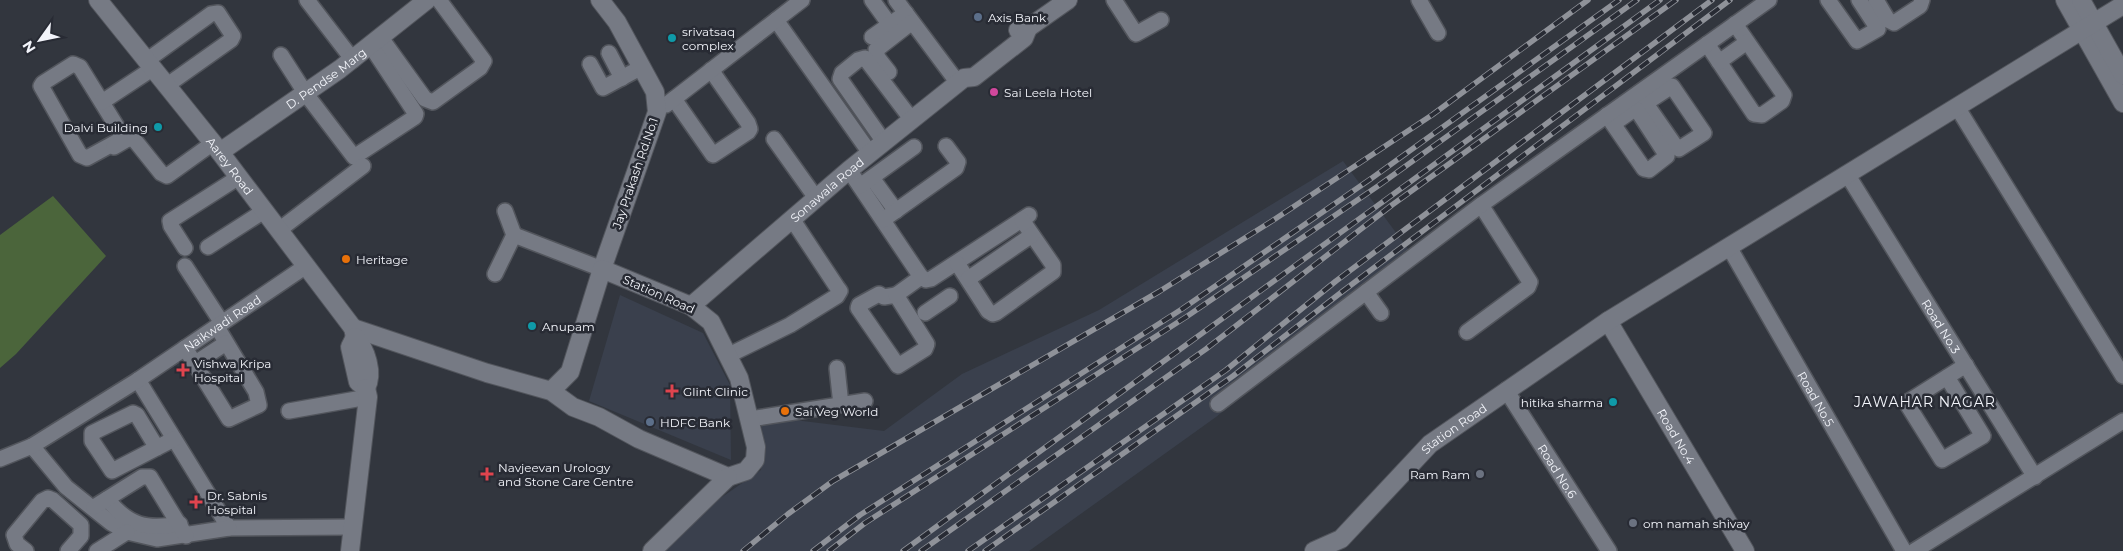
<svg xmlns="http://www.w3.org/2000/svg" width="2123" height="551" font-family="Montserrat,sans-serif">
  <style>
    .built { fill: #3a404d }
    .green { fill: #4b653b }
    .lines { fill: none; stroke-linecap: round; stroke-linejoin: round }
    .minor-casing { stroke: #52555c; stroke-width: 18 }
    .tertiary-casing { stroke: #52555c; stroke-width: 20 }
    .minor { stroke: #767a84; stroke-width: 15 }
    .tertiary { stroke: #767a84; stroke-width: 18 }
    .rail-casing { stroke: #8f9299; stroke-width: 5.5 }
    .rail { stroke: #282b34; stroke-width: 4; stroke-dasharray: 11; stroke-linecap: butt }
    .service-dot { fill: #5c6f8a; stroke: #282b34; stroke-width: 2 }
    .culture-dot { fill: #0f9aa8; stroke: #282b34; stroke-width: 2 }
    .hotel-dot { fill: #d1479c; stroke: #282b34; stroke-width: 2 }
    .food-dot { fill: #e8710a; stroke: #282b34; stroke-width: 2 }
    .health-dot { fill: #e0444e; stroke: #282b34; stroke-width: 2 }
    .worship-dot { fill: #6b7280; stroke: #282b34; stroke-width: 2 }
    .labels { text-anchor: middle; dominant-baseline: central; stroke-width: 5; stroke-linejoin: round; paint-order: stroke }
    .poi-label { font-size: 12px; fill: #f2f4fa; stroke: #282b34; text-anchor: start }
    .street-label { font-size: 12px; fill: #f2f4fa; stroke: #282b34 }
    .neighbourhood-label { font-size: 14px; letter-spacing: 1px; fill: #f2f4fa; stroke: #282b34 }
  </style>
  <rect width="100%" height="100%" fill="#32363e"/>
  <path class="built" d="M1343,161L1414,257L1216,417L1029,551H661L712,504L761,470L762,416L884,431L962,374L1099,310Z
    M620,295L703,333L730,385L731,460L589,401Z"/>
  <path class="green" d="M53,196L106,256L16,354L0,368V235Z"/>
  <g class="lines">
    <defs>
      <g id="minor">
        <path d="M307,0L353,60"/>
        <path d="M872,0L890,25"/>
        <path d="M896,0L958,83"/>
        <path d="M1114,0L1136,34L1161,20"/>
        <path d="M1419,0L1438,33"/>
        <path d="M1828,0L1857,41L1878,29L1859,0"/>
        <path d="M1876,0L1888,20L1894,23L1920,6L1922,0"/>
        <path d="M776,20L870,153"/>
        <path d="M872,37L906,13"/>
        <path d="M381,38L425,99L433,102L480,68L484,61L439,0"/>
        <path d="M1707,44L1754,114L1762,115L1782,101L1784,95L1735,24"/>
        <path d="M609,53L622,78"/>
        <path d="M281,55L306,94L354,157L415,117L416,114L371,46"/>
        <path d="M146,61L211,14L218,13L233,36L231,40L166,86"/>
        <path d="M1719,62L1747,42"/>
        <path d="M73,64L80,67L122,135L118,141L87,158L80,155L41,86L43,83Z"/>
        <path d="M590,64L603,88L642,67"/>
        <path d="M889,72L878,58L876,50L912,22"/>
        <path d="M1639,93L1642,98L1676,147L1679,149L1704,133L1672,86L1646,103"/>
        <path d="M674,99L713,155L748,132L750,129L748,123L711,70"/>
        <path d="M102,102L152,69"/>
        <path d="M666,105L802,0"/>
        <path d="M1957,107L2123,376"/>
        <path d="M1607,115L1613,124L1644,169L1649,170L1667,156L1637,110H1633L1613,124"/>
        <path d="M774,139L816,198"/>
        <path d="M884,142L840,79L842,73L858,60L865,58L912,120"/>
        <path d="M114,147L126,140L133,138L161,173L167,176L213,143"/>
        <path d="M849,170L921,277L926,280L931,279L1029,215"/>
        <path id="s1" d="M1847,174L2035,477"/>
        <path d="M872,178L896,211"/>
        <path d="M860,186L914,147"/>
        <path d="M883,220L956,168L958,162L946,146"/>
        <path d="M279,230L363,166"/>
        <path d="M514,235L602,269"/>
        <path d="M208,247L264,211"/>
        <path id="s2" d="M1729,247L1904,551"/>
        <path d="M185,248L171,226L170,221L239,177"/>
        <path d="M957,263L988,311L993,314L996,313L1053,272V265L1022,220"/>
        <path d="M185,266L222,323"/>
        <path d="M495,274L514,235L505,211"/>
        <path d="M968,279L1032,235"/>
        <path d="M1366,292L1381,313"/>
        <path d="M879,294L884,297L896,295L927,344L925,349L898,366L858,308L859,305Z"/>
        <path d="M896,295L921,277"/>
        <path d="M925,313L950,296"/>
        <path d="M1467,332L1528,287L1530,282L1481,205"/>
        <path d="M185,348L229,419L259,405L256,392L217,327"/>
        <path d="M729,355L790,325L837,296L840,291L837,287L792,219"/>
        <path d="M194,364L226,343"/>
        <path d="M837,368L841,405"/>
        <path d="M1947,377L1983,436L1942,460L1907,404L1909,401L1966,365"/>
        <path d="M138,380L229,528L353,527"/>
        <path id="s3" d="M1506,390L1609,551"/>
        <path d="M1218,404L1481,205L1769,0"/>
        <path d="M289,411L368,397"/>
        <path d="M750,419L865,401"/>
        <path d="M32,446L66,487L111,523L127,532L157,539L229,528"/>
        <path d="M157,448L137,415L133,413L92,433V441L112,471L114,470L174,439"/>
        <path id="s4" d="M0,459L32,446L138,380L306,266"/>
        <path d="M107,499C129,526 146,530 180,524"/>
        <path d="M94,507L142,477H150L186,536"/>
        <path d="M26,551L17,544L14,535L42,501L48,498L53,500L81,525V536L68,551"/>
        <path d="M97,551L127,532"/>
        <path d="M1914,551L2123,421"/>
      </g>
      <g id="tertiary">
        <path id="s5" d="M98,0L213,143L353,328L355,337"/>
        <path d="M600,0L617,22L655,92L657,112L602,269"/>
        <path d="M2065,0L2123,103"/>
        <path d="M2081,0L2123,75"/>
        <path d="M1018,30L1028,28L1068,0"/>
        <path id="s6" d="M220,152L340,69L427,0"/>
        <path id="s7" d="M691,306L849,170L964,78L974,77L1024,38L1028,28"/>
        <path id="s8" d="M1608,321L1745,551"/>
        <path d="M353,328L487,373L551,391L573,407L599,417L639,439L728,477L746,471L755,460L756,447L739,378L711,322L691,306L602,269L570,372L551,391"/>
        <path d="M355,337C366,349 374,373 366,388L358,382L350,347Z"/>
        <path d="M350,551L368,397L366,388"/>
        <path d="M652,551L728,477"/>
        <path id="s9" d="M1314,551L1341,539L1430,444L1608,321L2123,5"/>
      </g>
    </defs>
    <use href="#minor" class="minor-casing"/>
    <use href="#tertiary" class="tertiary-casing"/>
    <use href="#minor" class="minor"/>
    <use href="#tertiary" class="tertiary"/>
    <defs>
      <path id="rail" d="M743,551L788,514L833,481L1160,291L1272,221L1432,115L1588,0
        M813,551L860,515L1182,309L1372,178L1619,0
        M829,551L865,523L1186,317L1378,186L1637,0
        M903,551L1660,0
        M921,551L1206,349L1392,205L1676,0
        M968,551L1226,370L1336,281L1712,0
        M985,551L1233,376L1343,291L1730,0"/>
    </defs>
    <use href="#rail" class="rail-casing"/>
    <use href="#rail" class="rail"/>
  </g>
  <g class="service-dot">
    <circle cx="978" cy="17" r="5"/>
    <circle cx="650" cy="422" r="5"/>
  </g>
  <g class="culture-dot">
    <circle cx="672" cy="38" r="5"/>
    <circle cx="158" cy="127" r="5"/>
    <circle cx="532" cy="326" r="5"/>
    <circle cx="1613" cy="402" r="5"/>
  </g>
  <circle class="hotel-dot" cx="994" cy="92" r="5"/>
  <g class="food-dot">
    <circle cx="346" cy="259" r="5"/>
    <circle cx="785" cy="411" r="5"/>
  </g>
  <g class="health-dot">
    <path d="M180.5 362.5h5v5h5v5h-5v5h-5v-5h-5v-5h5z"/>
    <path d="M669.5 383.5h5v5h5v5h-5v5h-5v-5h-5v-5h5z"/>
    <path d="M484.5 466.5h5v5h5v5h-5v5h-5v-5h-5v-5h5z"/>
    <path d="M193.5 494.5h5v5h5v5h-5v5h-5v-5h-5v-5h5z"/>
  </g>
  <g class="worship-dot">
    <circle cx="1480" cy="474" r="5"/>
    <circle cx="1633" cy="523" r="5"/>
  </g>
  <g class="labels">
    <g class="poi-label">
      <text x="988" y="17">Axis Bank</text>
      <text x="682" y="31">srivatsaq<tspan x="682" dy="14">complex</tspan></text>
      <text x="1004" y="92">Sai Leela Hotel</text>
      <text x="148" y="127" text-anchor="end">Dalvi Building</text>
      <text x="356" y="259">Heritage</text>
      <text x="542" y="326">Anupam</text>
      <text x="194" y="363">Vishwa Kripa<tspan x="194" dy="14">Hospital</tspan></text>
      <text x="683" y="391">Glint Clinic</text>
      <text x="1603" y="402" text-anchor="end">hitika sharma</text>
      <text x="795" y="411">Sai Veg World</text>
      <text x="660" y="422">HDFC Bank</text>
      <text x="498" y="467">Navjeevan Urology<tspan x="498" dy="14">and Stone Care Centre</tspan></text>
      <text x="1470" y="474" text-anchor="end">Ram Ram</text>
      <text x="207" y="495">Dr. Sabnis<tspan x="207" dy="14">Hospital</tspan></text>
      <text x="1643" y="523">om namah shivay</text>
    </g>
    <g class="street-label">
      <text stroke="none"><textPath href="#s6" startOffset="129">D. Pendse Marg</textPath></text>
      <text stroke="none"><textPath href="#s5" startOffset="212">Aarey Road</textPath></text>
      <text transform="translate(635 173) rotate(-71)">Jay Prakash Rd.No.1</text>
      <text stroke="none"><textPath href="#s7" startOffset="179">Sonawala Road</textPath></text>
      <text transform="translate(659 294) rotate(24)">Station Road</text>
      <text stroke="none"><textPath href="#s4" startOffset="261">Naikwadi Road</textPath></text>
      <text stroke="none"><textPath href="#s1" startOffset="179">Road No.3</textPath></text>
      <text stroke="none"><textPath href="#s2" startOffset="175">Road No.5</textPath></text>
      <text stroke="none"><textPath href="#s9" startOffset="188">Station Road</textPath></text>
      <text stroke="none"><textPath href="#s8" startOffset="134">Road No.4</textPath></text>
      <text stroke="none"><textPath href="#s3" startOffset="96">Road No.6</textPath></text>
    </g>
    <g class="neighbourhood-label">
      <text x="1925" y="402">JAWAHAR NAGAR</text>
    </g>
  </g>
  <g transform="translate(40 40) rotate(237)" stroke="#282b34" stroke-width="4" paint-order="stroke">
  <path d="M0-4L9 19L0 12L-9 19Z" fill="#f2f4fa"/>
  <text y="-8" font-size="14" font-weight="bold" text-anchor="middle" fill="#f2f4fa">N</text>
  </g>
</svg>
